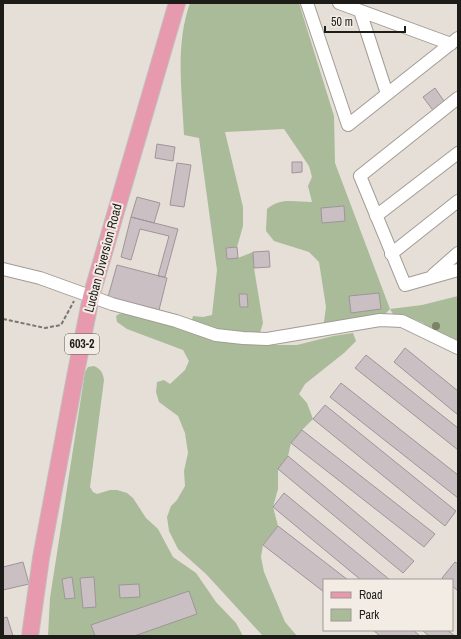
<svg xmlns="http://www.w3.org/2000/svg" width="461" height="639" font-family="'Archivo Narrow',sans-serif">
  <style>
    .green { fill: #a9bb98 }
    .building { fill: #cac0c4; stroke: #9e9599 }
    .lines { fill: none; stroke-linecap: round; stroke-linejoin: round }
    .minor-casing { stroke: #a29c95; stroke-width: 14 }
    .major-casing { stroke: #c0bfbf; stroke-width: 18 }
    .path { stroke: #797671; stroke-width: 2; stroke-dasharray: 4 2; stroke-linecap: butt }
    .minor { stroke: #fff; stroke-width: 12 }
    .major { stroke: #e79aae; stroke-width: 16 }
    .tree { fill: #7a8267 }
    .labels { text-anchor: middle; dominant-baseline: central; stroke-width: 4; stroke-linejoin: round; paint-order: stroke }
    .shield { fill: #f2ece5; stroke: #5e5a56; stroke-width: 1 }
    .shield-label { font-size: 12px; font-weight: bold; fill: #1e1c19 }
    .street-label { font-size: 13px; fill: #1e1c19; stroke: #f2ece5 }
  </style>
  <rect width="100%" height="100%" fill="#e5dfd8"/>
  <path class="green" d="M190,3H299L334,116L335,163L390,309L422,305L458,296V343L440,335L423,323L411,318L393,314L390,309L384,315L326,326L324,322L326,307L319,262L309,252L274,241L266,231L267,209C281,197 295,202 312,202L308,186L312,177L309,166L284,129L225,132L243,207V226L237,247L226,248L227,258H238L253,252L254,268L263,323L260,333L246,336L191,323L193,316L203,317L212,315L217,270L199,138L184,135C182,91 175,45 190,3Z
    M127,313L151,318L210,338L249,345H297L333,336L353,333L356,341L344,353L305,384L299,394L307,403L313,419L302,430L291,443L288,456L278,469V489L273,507L278,526L263,545L261,557L264,572L285,622L297,636H263L206,574L178,549L169,531L167,517L171,506L177,500L185,486L184,471L188,453L185,433L178,416L159,402L156,392L157,382L164,380L170,384L185,370L189,361L183,350L127,329L117,322L116,316L119,314Z
    M94,366C101,369 103,373 104,380L90,487L93,492L97,494L110,490H117L127,493L133,498L146,518L158,529L173,557L196,573L216,602L236,623L243,636H48L50,598L85,372L88,367Z"/>
  <path class="building" d="M435,88L446,104L435,113L423,97Z
    M157,144L175,147L173,161L155,158Z
    M292,162H302V172L292,173Z
    M177,163L191,165L184,207L170,205Z
    M137,197L160,203L154,223L131,217Z
    M344,206L345,221L322,223L321,208Z
    M131,217L178,229L165,277L158,276L169,236L140,229L131,260L121,257Z
    M237,247L238,258L227,259L226,248Z
    M269,251L270,267L254,268L253,252Z
    M117,265L167,278L159,310L108,297Z
    M379,293L381,309L351,313L349,296Z
    M239,294H247L248,307H240Z
    M405,348L458,391V415L394,362Z
    M366,355L458,428V450L355,368Z
    M341,383L458,475V498L330,397Z
    M325,405L456,511L445,526L313,419Z
    M302,430L435,534L424,547L291,443Z
    M288,456L414,561L403,573L278,469Z
    M284,493L390,580H361L273,507Z
    M278,526L348,580H324V592L263,545Z
    M23,562L29,584L3,590V567Z
    M455,562L458,564V591L452,586V580H444L442,578Z
    M72,577L75,598L65,599L62,579Z
    M94,577L96,607L83,608L80,578Z
    M139,584L140,597L120,598L119,585Z
    M189,591L197,614L134,636H95L91,625Z
    M7,617L13,636H3V618Z
    M373,630H413L420,636H380Z
    M422,630H447L455,636H429Z"/>
  <g class="lines">
    <defs>
      <path id="minor" d="M307,3L348,125L458,38
        M339,3L451,44
        M360,11L387,94
        M458,98L360,176L405,285L458,270
        M376,216L458,153
        M391,254L458,201
        M3,269L40,278L112,304L176,321L216,335L243,338L267,339L380,320L402,321L458,348
        M433,275L458,253"/>
      <path id="major" d="M30,636L41,558L76,372L91,297L177,3"/>
    </defs>
    <use href="#minor" class="minor-casing"/>
    <use href="#major" class="major-casing"/>
    <path class="path" d="M3,319L45,328L61,325L74,301"/>
    <use href="#minor" class="minor"/>
    <use href="#major" class="major"/>
  </g>
  <circle class="tree" cx="436" cy="326" r="4"/>
  <g class="labels">
    <rect class="shield" x="65" y="334" width="34" height="20" rx="3"/>
    <g class="shield-label">
      <text x="82" y="344">603-2</text>
    </g>
    <g class="street-label">
      <text transform="translate(103 258) rotate(-75)">Lucban Diversion Road</text>
    </g>
  </g>
  <rect width="461" height="639" fill="none" stroke="#1e1c19" stroke-width="8"/>
  <rect x="323" y="579" width="130" height="52" fill="#f2ece5" stroke="#9d9993"/>
  <rect x="331" y="592" width="20" height="6" fill="#e79aae" stroke="#9d9993"/>
  <text x="359" y="599" font-size="12" fill="#1e1c19">Road</text>
  <rect x="331" y="609" width="20" height="12" fill="#a9bb98" stroke="#9d9993"/>
  <text x="359" y="619" font-size="12" fill="#1e1c19">Park</text>
  <path d="M325 26v6h80v-6" fill="none" stroke="#1e1c19" stroke-width="2"/>
  <text x="331" y="26" font-size="12" fill="#1e1c19" stroke="#f2ece5" stroke-width="3" paint-order="stroke">50 m</text>
</svg>
